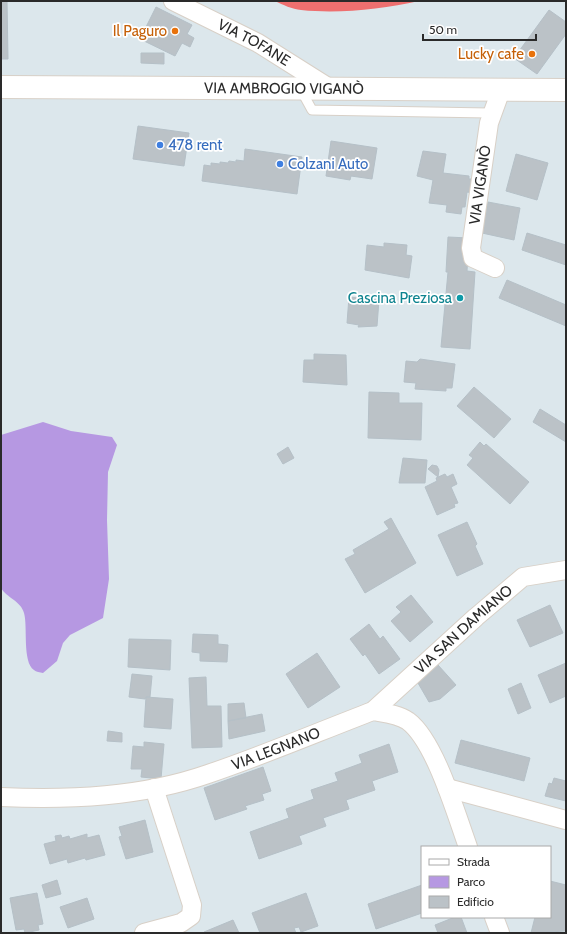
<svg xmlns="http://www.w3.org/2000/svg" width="567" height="934" font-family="Cabin,sans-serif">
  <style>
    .green { fill: #b698e2 }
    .water { fill: #ee6f6f }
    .building { fill: #bbc2c7; stroke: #b5c0c7 }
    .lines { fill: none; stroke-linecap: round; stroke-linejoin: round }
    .service-casing { stroke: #d8d0c7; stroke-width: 11 }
    .minor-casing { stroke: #d8d0c7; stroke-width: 20 }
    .secondary-casing { stroke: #d8d0c7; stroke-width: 24 }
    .service { stroke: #fff; stroke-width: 9 }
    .minor { stroke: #fff; stroke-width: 18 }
    .secondary { stroke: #fff; stroke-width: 22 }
    .food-dot { fill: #e8710a; stroke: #fff; stroke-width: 1.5 }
    .shop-dot { fill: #3f7fe0; stroke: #fff; stroke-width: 1.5 }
    .culture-dot { fill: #0f9aa8; stroke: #fff; stroke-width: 1.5 }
    .labels { text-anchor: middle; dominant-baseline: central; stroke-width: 3.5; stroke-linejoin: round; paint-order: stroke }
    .food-label { font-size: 15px; fill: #c56008; stroke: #fff; text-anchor: end }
    .street-label { font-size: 15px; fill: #2a2a2a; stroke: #fff }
    .shop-label { font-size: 15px; fill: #366cbe; stroke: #fff; text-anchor: start }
    .culture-label { font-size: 15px; fill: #0d838f; stroke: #fff; text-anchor: end }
  </style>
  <rect width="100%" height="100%" fill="#dce7ec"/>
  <path class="green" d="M43,422L71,431L112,437L117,445L108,472L107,520L109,579L103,618L70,635L63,643L57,661L43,673C40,672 36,672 34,670C22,662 28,626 24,613C21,601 7,598 1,588V435Z"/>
  <path class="water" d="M275,1H419C382,9 340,14 301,10C292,9 283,5 275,1Z"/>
  <path class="building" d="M1,1H7L8,59H1Z
    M156,7L192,25L187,34L194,38L190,47L182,43L175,56L140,39Z
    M549,10L566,22V34L537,74L514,58Z
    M141,53H164V64L141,63Z
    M138,126L189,133L184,166L133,159Z
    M331,141L377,148L372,179L351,176L350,180L326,176Z
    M245,149L302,157L297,194L202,181L204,165L211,166V163L220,164V162L228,163L229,161L236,162V160L244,161Z
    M423,151L446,154L443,173L469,176V179H475L473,193L467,192L465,207H462L461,214L446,212L447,205L429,203L433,180L417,176Z
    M516,154L548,163L537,200L506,191Z
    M488,202L520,208L514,240L482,233Z
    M527,233L566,245V265L522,250Z
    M448,237L469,238L467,271L475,272L470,349L441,347L448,272H446Z
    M384,243L407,245L406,255L412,256L409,278L365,270L367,245L384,247Z
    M507,280L566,305V326L499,298Z
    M349,297L379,300L377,326L358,327L359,325L347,323Z
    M314,354L346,355L347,385L303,382L304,360H314Z
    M420,359L455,364L452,388H446V391L415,389L416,383L404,382L406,361L417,362Z
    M474,387L511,419L494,438L457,406Z
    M369,392L399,393V403H422L421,440L368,438Z
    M540,409L566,425V442L533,422Z
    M480,442L484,446L486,444L529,482L510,504L467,465L473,458L469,455Z
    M288,447L294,458L283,464L277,454Z
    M403,458L427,460L425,483H399Z
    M432,465L437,466L439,470L438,477L428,469Z
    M445,474L447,477L453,474L457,484L451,487L458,503L454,504L455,507L437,515L425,487L437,481L436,478Z
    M391,518L416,563L365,593L345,559L355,554L353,550L389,529L384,522Z
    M467,522L477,544L475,546L483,564L457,576L438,535Z
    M411,595L433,622L410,642L391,621L401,612L396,607Z
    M550,605L563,633L530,647L517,620Z
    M369,624L380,639L383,636L400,659L379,674L365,654L363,656L350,639Z
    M193,634L218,635V644L228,645L227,662L200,661V653L192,652Z
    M129,639L171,640L170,670L128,667Z
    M317,653L340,687L308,708L286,674Z
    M566,663V696L550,703L538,675Z
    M438,665L456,685L440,699L429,702L418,683Z
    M132,674L152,676L150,697H146L145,699L129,697Z
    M206,677L207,706H221L222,747L192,748L189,678Z
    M521,683L531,708L518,714L508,689Z
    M146,697L173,699L171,729L144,727Z
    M244,703L246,718L228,721V704Z
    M262,714L265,731L229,739L228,721Z
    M108,731L122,733V742L107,741Z
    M461,740L530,758L524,781L455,763Z
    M144,742L164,744L161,779L141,777L142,769H131L133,746L144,747Z
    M389,744L398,772L372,781L375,790L346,800L349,809L323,818L326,826L299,836L302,844L259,859L250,832L289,818L286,809L314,799L311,790L338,781L335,773L362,763L359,755Z
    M263,767L271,791L262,794L264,800L245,806L247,809L215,820L204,788Z
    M554,778L566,781V801L545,796L549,783L552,784Z
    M145,820L153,852L126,859L119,837L122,836L119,827Z
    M87,834V838L99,835L105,855L86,860L85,858L68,863L67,859L50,864L44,844L56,841L55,836L61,835L62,838L69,836L70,839Z
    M57,880L61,894L46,898L42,885Z
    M550,881L566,885V931L531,933L535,917H550Z
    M422,885V913L376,929L368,904Z
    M37,893L43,924L38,925L39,930L25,933L24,929L16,930L10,898Z
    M306,893L318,926L301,932L299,927L294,928L296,933H260L252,913Z
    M87,898L94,919L68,928L60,907Z
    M455,917H461L467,933H438L435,925Z
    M233,920L239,933H204V932Z"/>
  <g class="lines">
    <defs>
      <path id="service" d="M301,90L312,110L489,113L492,108"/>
      <g id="minor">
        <path id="s1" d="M173,1L258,43L331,89"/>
        <path id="s2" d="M495,268L473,258L471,248L489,123L501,90"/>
        <path id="s3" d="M373,711L476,617L523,577L566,570"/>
        <path d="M447,788L566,820"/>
        <path id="s4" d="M1,797C70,800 142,797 208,774C264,755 318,732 373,711C384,713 398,714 408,721C435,741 456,814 468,847"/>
        <path d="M494,917L500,933"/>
        <path d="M144,933L181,923L191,916L192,905L154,788"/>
      </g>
      <g id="secondary">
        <path id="s5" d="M1,87L566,90"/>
      </g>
    </defs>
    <use href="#service" class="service-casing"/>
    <use href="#minor" class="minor-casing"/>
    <use href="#secondary" class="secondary-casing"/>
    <use href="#service" class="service"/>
    <use href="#minor" class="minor"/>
    <use href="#secondary" class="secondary"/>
  </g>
  <g class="food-dot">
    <circle cx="175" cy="31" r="4"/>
    <circle cx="532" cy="54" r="4"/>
  </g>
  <g class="shop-dot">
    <circle cx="160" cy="145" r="4"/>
    <circle cx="280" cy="164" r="4"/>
  </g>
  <circle class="culture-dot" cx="460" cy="298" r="4"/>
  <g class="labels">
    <g class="food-label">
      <text x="167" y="31">Il Paguro</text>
      <text x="524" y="54">Lucky cafe</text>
    </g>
    <g class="street-label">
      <text stroke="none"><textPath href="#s1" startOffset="91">VIA TOFANE</textPath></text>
      <text stroke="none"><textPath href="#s5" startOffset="283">VIA AMBROGIO VIGANÒ</textPath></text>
      <text stroke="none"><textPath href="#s2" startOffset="98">VIA VIGANÒ</textPath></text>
      <text stroke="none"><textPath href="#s3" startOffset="122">VIA SAN DAMIANO</textPath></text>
      <text stroke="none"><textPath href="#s4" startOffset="282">VIA LEGNANO</textPath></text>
    </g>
    <g class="shop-label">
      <text x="168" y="145">478 rent</text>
      <text x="288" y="164">Colzani Auto</text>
    </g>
    <g class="culture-label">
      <text x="452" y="298">Cascina Preziosa</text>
    </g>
  </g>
  <rect width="567" height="934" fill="none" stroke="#2a2a2a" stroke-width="4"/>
  <rect x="421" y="846" width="130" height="72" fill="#ffffff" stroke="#aaaaaa"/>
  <rect x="429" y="859" width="20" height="6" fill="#ffffff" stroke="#aaaaaa"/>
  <text x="457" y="866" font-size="12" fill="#2a2a2a">Strada</text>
  <rect x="429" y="876" width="20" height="12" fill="#b698e2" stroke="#aaaaaa"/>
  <text x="457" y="886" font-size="12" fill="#2a2a2a">Parco</text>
  <rect x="429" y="896" width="20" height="12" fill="#bbc2c7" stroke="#aaaaaa"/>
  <text x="457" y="906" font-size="12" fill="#2a2a2a">Edificio</text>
  <path d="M423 34v6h113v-6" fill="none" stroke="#2a2a2a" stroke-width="2"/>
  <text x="429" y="34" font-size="12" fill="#2a2a2a" stroke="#ffffff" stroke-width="3" paint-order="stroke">50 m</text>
</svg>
